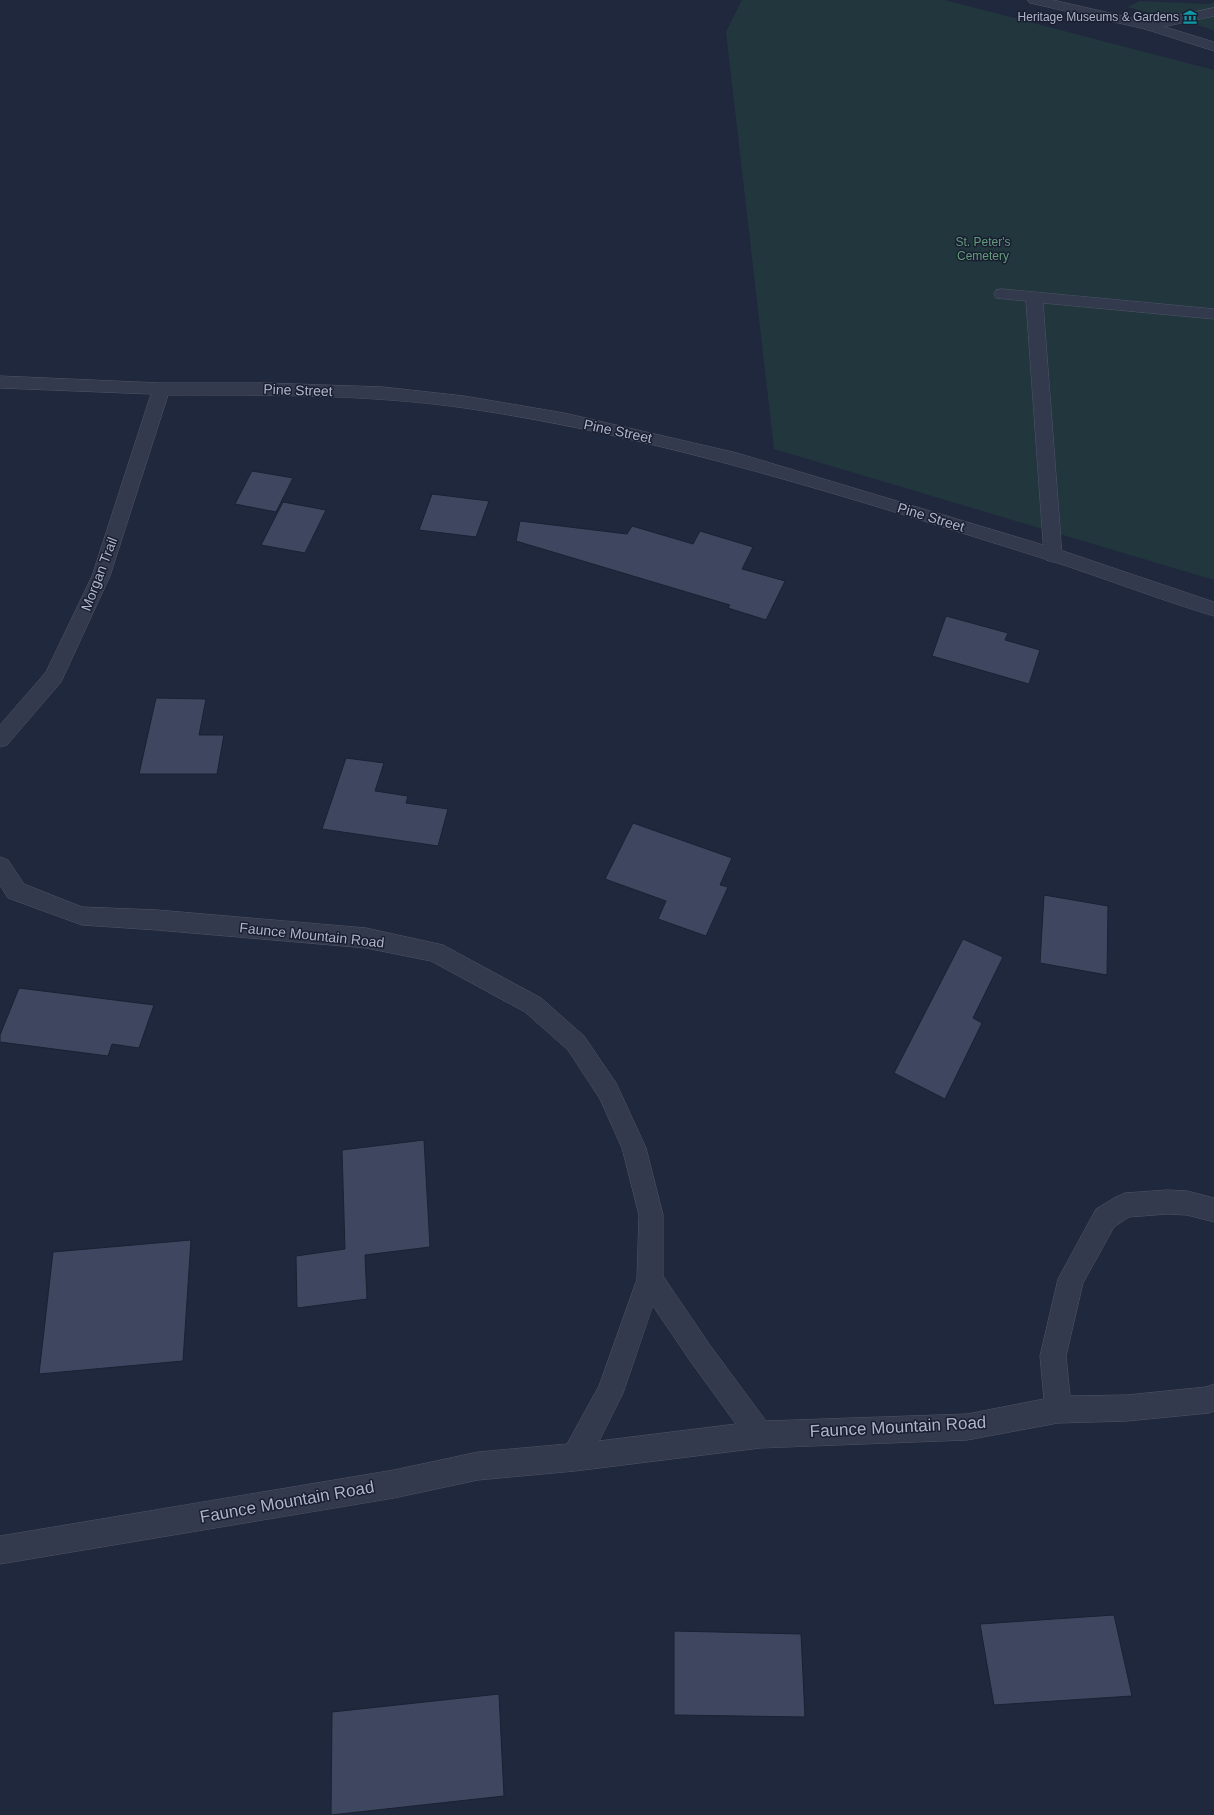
<svg xmlns="http://www.w3.org/2000/svg" width="1214" height="1815" font-family="Helvetica,sans-serif">
  <style>
    .green { fill: #22363e }
    .building { fill: #3e475f; stroke: #1b2133 }
    .lines { fill: none; stroke-linecap: round; stroke-linejoin: round }
    .lane-casing { stroke: #4f5567; stroke-width: 1 }
    .street-casing { stroke: #4f5567; stroke-width: 1 }
    .lane { fill: #343a4d; fill-rule: evenodd }
    .street { fill: #343a4d; fill-rule: evenodd }
    .labels { text-anchor: middle; dominant-baseline: central; stroke-width: 3; stroke-linejoin: round; paint-order: stroke }
    .far-poi-label { font-size: 12px; fill: #afb5c9; stroke: #191f31; text-anchor: end }
    .far-park-label { font-size: 12px; fill: #639c79; stroke: #191f31 }
    .street-label { font-size: 14px; fill: #afb5c9; stroke: #191f31 }
    .near-street-label { font-size: 17px; fill: #afb5c9; stroke: #191f31 }
  </style>
  <rect width="100%" height="100%" fill="#20283d"/>
  <path class="green" d="M742,0H945L1214,70V580L774,449L726,32Z
    M1140,1L1210,4L1214,2V31L1204,27L1127,7Z"/>
  <path class="building" d="M252,471L293,478L276,512L235,504Z
    M432,494L489,501L476,537L419,530Z
    M283,502L326,510L305,553L261,545Z
    M520,521L627,534L632,526L693,544L700,531L753,547L742,569L785,581L766,620L728,608L730,605L516,541Z
    M946,616L1008,633L1005,640L1040,650L1029,684L932,656Z
    M156,698L206,699L199,735H224L217,774H139Z
    M346,758L384,763L375,791L408,796L406,803L448,809L438,846L322,829Z
    M633,823L732,858L720,885L728,887L706,936L658,919L666,901L605,879Z
    M1044,895L1108,906L1107,975L1040,963Z
    M963,939L1003,957L973,1018L982,1023L945,1099L894,1073Z
    M19,988L154,1005L139,1048L112,1044L108,1056L0,1042V1035Z
    M424,1140L430,1247L365,1255L367,1299L297,1308L296,1256L345,1249L342,1150Z
    M191,1240L183,1361L39,1374L53,1252Z
    M1114,1615L1132,1696L994,1705L980,1624Z
    M674,1631L801,1634L805,1717L674,1715Z
    M499,1694L504,1796L331,1815L332,1712Z"/>
  <g class="lines">
    <defs>
      <path id="lane" d="M1214,8V16L1149,30L1144,29L1142,26L1144,23Z
        M1002,289L1214,309V319L1043,303L1062,555L1060,560L1053,562L1046,560L1044,555L1026,301L996,298L994,294L996,290Z"/>
      <path id="street" d="M1028,0H1053L1149,22L1214,42V51L1145,29L1030,3Z
        M0,376L161,383H266L383,387L464,396L564,413L737,453L1060,550L1214,602V616C1157,599 1102,577 1045,559C854,499 663,437 465,408C366,394 267,395 168,395L110,576L61,682L7,745L0,747V725L46,672L92,576L151,394L0,388Z
        M0,857L8,860L24,884L82,907L157,910L366,928L443,945L541,998L584,1036L616,1083L646,1148L663,1215V1276L709,1344L766,1421L967,1414L1044,1399L1040,1356L1058,1279L1096,1209L1116,1197L1125,1193L1167,1190L1187,1191L1214,1198V1222L1187,1215L1167,1214L1129,1217L1114,1227L1083,1283L1066,1356L1070,1396L1127,1395L1206,1387L1214,1384V1411L1209,1413L1127,1421L1058,1423L967,1440L760,1448L575,1471L478,1480L394,1498L0,1564V1536L394,1470L478,1452L567,1444L599,1386L637,1279L639,1215L622,1148L600,1099L568,1050L525,1012L431,961L366,948L157,930L82,925L8,898L0,885ZM653,1306L691,1362L736,1424L599,1441L623,1393Z"/>
    </defs>
    <use href="#lane" class="lane-casing"/>
    <use href="#street" class="street-casing"/>
    <use href="#lane" class="lane"/>
    <use href="#street" class="street"/>
  </g>
  <defs>
    <symbol id="museum-bare" viewBox="-9 -9 18 18"><path d="M0-6L6-3V-2H-6V-3ZM-5-1h2V3h-2ZM-1-1h2V3h-2ZM3-1h2V3H3ZM-6 4H6V6H-6Z" fill="#0f9aa8" stroke="#191f31" stroke-width="2.5" paint-order="stroke"/></symbol>
  </defs>
  <g fill-rule="evenodd">
    <use href="#museum-bare" x="1180" y="7" width="20" height="20"/>
  </g>
  <g class="labels">
    <g class="far-poi-label">
      <text x="1179" y="17">Heritage Museums &amp; Gardens</text>
    </g>
    <g class="far-park-label">
      <text x="983" y="242">St. Peter's<tspan x="983" dy="14">Cemetery</tspan></text>
    </g>
    <g class="street-label">
      <text transform="translate(298 390) rotate(2)">Pine Street</text>
      <text transform="translate(618 431) rotate(12)">Pine Street</text>
      <text transform="translate(931 517) rotate(17)">Pine Street</text>
      <text transform="translate(99 574) rotate(-69)">Morgan Trail</text>
      <text transform="translate(312 935) rotate(6)">Faunce Mountain Road</text>
    </g>
    <g class="near-street-label">
      <text transform="translate(898 1427) rotate(-3)">Faunce Mountain Road</text>
      <text transform="translate(287 1502) rotate(-10)">Faunce Mountain Road</text>
    </g>
  </g>
</svg>
